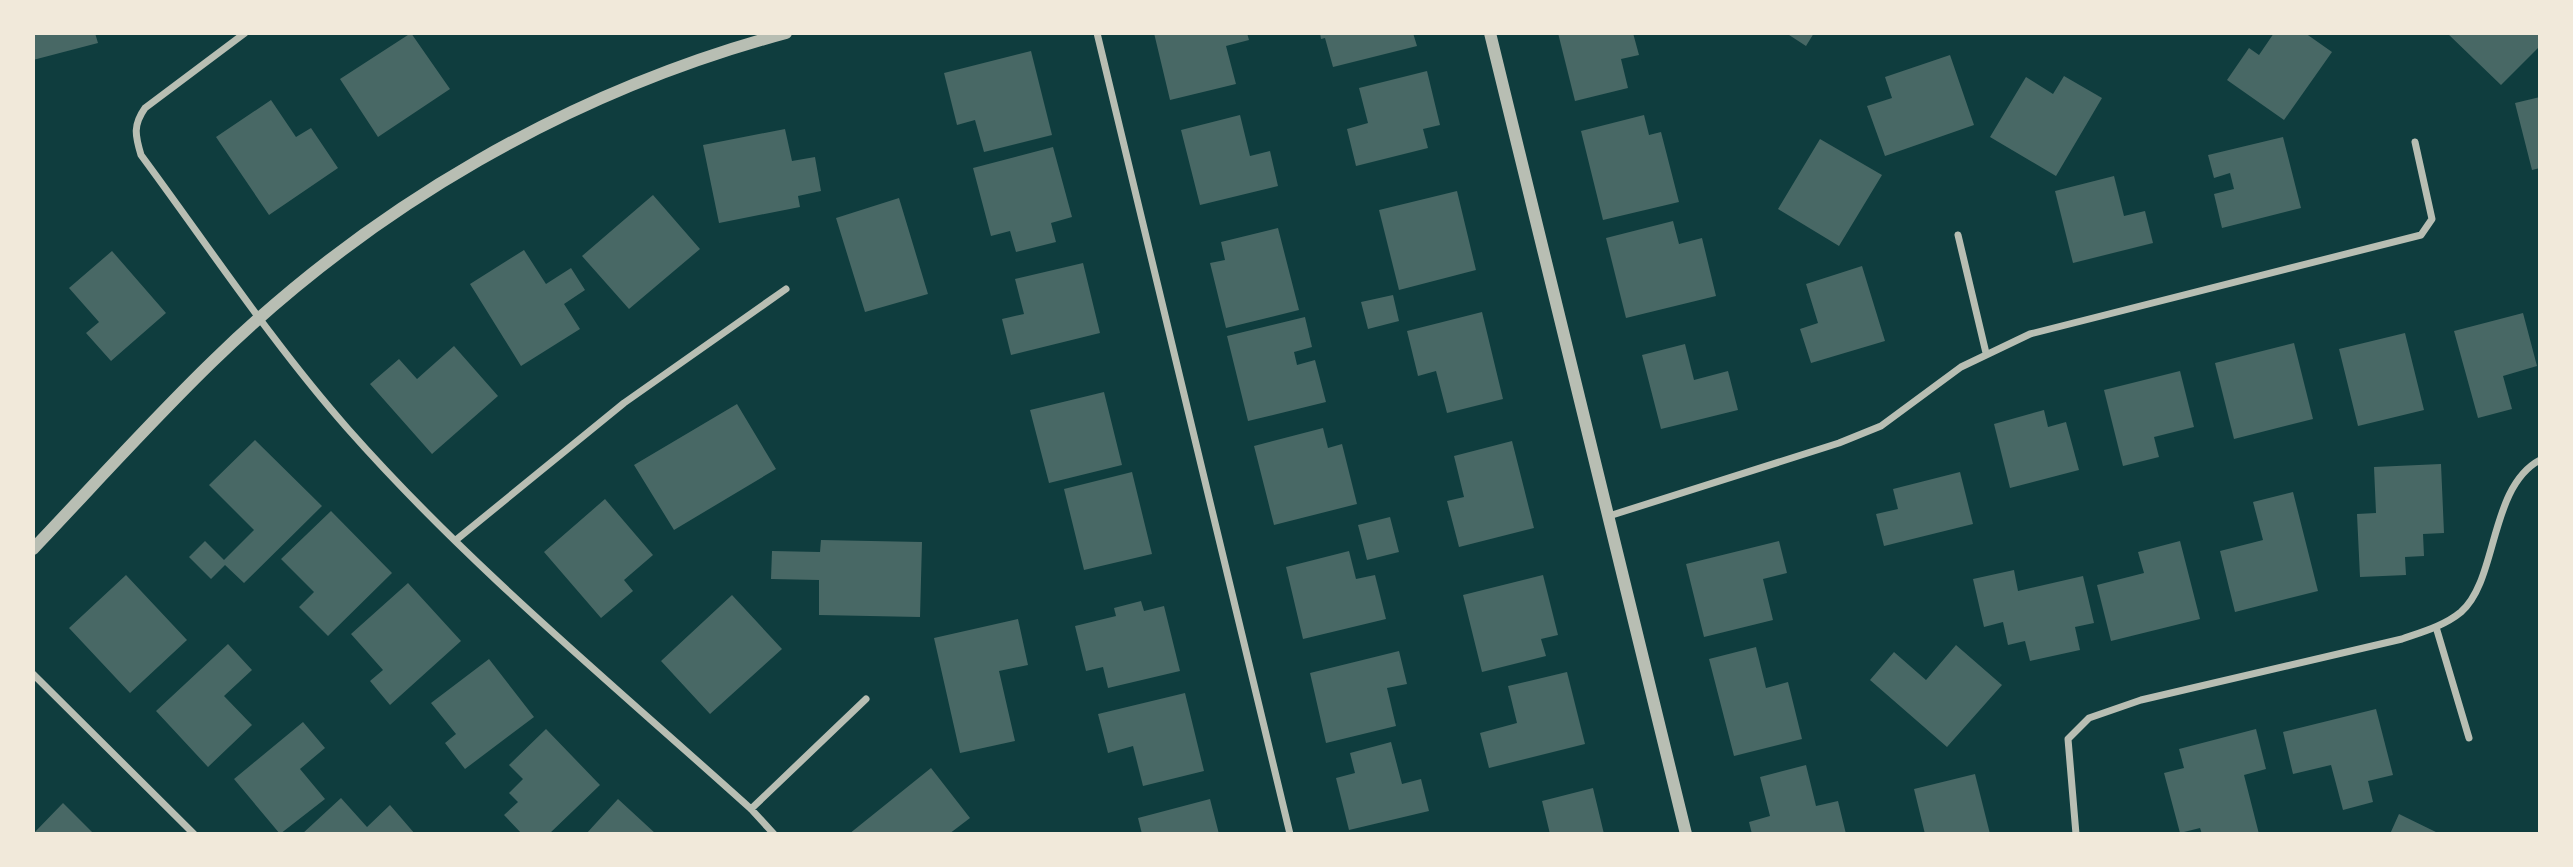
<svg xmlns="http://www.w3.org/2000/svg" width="2573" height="867" font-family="'Asap Condensed',sans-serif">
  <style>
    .building { fill: #486865 }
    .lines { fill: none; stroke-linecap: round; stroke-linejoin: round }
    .minor { stroke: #b8beb3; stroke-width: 7 }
    .tertiary { stroke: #b8beb3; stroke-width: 12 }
  </style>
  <rect width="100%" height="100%" fill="#0f3d3e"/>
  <path class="building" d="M33,33H95L98,43L33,60Z
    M411,33L450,89L378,137L340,79Z
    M1154,33H1247L1249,40L1226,46L1236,84L1170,100Z
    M1320,33H1413L1417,46L1333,67L1325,38L1321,39Z
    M1558,33H1633L1639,55L1621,59L1628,88L1575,101Z
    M1786,33H1814L1806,46Z
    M2274,33H2305L2332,52L2284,120L2227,80L2249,48L2259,55Z
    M2447,33H2540V46L2501,85Z
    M1031,51L1052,135L984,152L975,120L957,125L944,73Z
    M1950,55L1974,125L1885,156L1867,106L1892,98L1885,77Z
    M1427,71L1440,125L1423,129L1428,148L1356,166L1347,129L1368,123L1359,88Z
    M2064,76L2102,98L2056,176L1990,137L2026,77L2053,94Z
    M2540,97V168L2532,170L2515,103Z
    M271,100L296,137L311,128L338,168L269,215L216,137Z
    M1240,115L1250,156L1270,151L1278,186L1200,205L1181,130Z
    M1644,115L1649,135L1661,132L1679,202L1603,220L1581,131Z
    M785,129L792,161L815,157L821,191L798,196L800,207L719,223L703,145Z
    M2283,137L2301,208L2222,228L2214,194L2234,189L2230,173L2214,178L2208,155Z
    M1820,139L1882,175L1839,246L1778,209Z
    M1053,147L1072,217L1051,223L1056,242L1016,252L1010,231L991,236L973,168Z
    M2114,176L2124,216L2145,211L2153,243L2073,263L2055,191Z
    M1457,191L1476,270L1399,290L1379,210Z
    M653,195L700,249L629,309L582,256Z
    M899,198L928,294L865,312L836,218Z
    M1673,221L1679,244L1702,238L1716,296L1626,318L1606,238Z
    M1278,228L1299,310L1226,328L1210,263L1225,260L1221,242Z
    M524,250L546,284L571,268L585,290L564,304L580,329L521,366L470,284Z
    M112,251L166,313L111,361L86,333L99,322L69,288Z
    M1083,263L1100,333L1011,355L1002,319L1024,314L1015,279Z
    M1862,266L1885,341L1811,363L1800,329L1818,323L1806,284Z
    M1393,295L1399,321L1368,329L1361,302Z
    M1482,312L1503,399L1447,413L1436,371L1418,376L1407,331Z
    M2523,313L2537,366L2503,376L2512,409L2478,418L2454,331Z
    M1305,317L1312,347L1294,352L1297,365L1315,360L1326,402L1248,421L1227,336Z
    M2405,333L2424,410L2358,426L2339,349Z
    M2294,343L2313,419L2234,439L2215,363Z
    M1685,344L1694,380L1728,371L1738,410L1661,429L1642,355Z
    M454,346L498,396L432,454L370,384L399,359L417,379Z
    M2180,371L2194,427L2154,437L2159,457L2123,466L2104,390Z
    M1104,392L1122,465L1049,483L1030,410Z
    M737,404L776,469L674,530L634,465Z
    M2044,410L2048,427L2066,422L2079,470L2010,488L1994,424Z
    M1323,428L1328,448L1342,444L1357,504L1274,525L1254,446Z
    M255,440L322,506L244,583L225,565L211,579L189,557L205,541L224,560L254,530L209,485Z
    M1512,441L1534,528L1459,547L1447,501L1464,497L1454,456Z
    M2441,464L2444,533L2423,534L2424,556L2405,557L2406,575L2360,577L2357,514L2376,513L2374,467Z
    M1132,472L1152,554L1084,570L1064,489Z
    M1960,472L1973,524L1884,546L1876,514L1898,509L1893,489Z
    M2293,492L2318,591L2235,612L2220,551L2263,540L2253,502Z
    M605,499L653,555L624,580L633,591L601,618L544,552Z
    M331,511L392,573L328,636L299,607L314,592L281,559Z
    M1390,517L1399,552L1367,560L1358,525Z
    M821,540L922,542L920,617L819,615V580L771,579L772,551L820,552Z
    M1779,541L1787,573L1763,579L1773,620L1704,637L1686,564Z
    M2180,541L2200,619L2111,641L2097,585L2144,573L2138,552Z
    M1349,551L1356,579L1375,575L1386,619L1303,639L1286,567Z
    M2014,570L2018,591L2083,576L2094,623L2075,627L2080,650L2030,661L2025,641L2008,645L2003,622L1984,627L1973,579Z
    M126,575L187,640L130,693L69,628Z
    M1543,575L1558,635L1541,639L1546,656L1482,672L1463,595Z
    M408,583L461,641L390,705L370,681L383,670L351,634Z
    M732,595L782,649L710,714L661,661Z
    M1141,601L1144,611L1164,606L1180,671L1108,688L1103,667L1086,671L1075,626L1116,616L1114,608Z
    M1018,619L1028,665L999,671L1015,741L960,753L934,638Z
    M228,644L252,670L224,696L252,725L208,767L156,711Z
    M1956,645L2002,685L1947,747L1870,680L1894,652L1926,680Z
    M1756,647L1766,688L1788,682L1802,739L1734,756L1709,659Z
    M1399,651L1407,684L1387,688L1396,726L1326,743L1310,673Z
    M489,659L534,717L465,769L445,743L456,734L431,703Z
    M1567,672L1585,744L1489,768L1480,733L1517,723L1508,686Z
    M1185,693L1204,771L1143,786L1133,746L1108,753L1098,714Z
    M2376,709L2393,775L2368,781L2373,802L2343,810L2331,765L2293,774L2283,732Z
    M303,722L325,748L300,769L325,799L280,834L234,779Z
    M546,729L600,785L549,834H522L504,815L518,802L509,793L523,779L509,765Z
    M2256,729L2266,769L2244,775L2259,834H2202L2200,828L2180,833L2164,773L2184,768L2179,749Z
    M1391,742L1402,784L1421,779L1429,811L1349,830L1336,778L1355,773L1350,753Z
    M1806,765L1816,806L1838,801L1846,834H1752L1749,822L1770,816L1760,777Z
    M931,768L970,818L949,834H849Z
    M1975,774L1990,834H1925L1914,789Z
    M1593,788L1604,834H1550L1542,801Z
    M341,798L367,827L390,805L415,834H302Z
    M618,799L656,834H586Z
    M1210,799L1219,834H1142L1138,818Z
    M63,803L94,834H33Z
    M2399,814L2440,834H2390Z"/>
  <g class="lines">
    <path class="minor" d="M245,33L145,108C133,125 135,135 141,155C209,247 273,344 348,429C470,567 615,686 751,809L774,834
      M1097,33L1290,834
      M1958,235L1986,353
      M1609,516L1839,443L1881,426L1961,367L2030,334L2421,235L2432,219L2415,142
      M456,540L624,403L786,289
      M2436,627L2469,738
      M33,674L194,834
      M751,809L866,699
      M2076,834L2068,739L2089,718L2141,700L2402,639C2422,632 2444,626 2461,612C2498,580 2489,487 2540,460"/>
    <path class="tertiary" d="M1490,33L1686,834
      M33,549C93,486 151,421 213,361C372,206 570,91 786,33"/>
  </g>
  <rect width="2573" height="867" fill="none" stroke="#f1e9da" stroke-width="70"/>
</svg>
